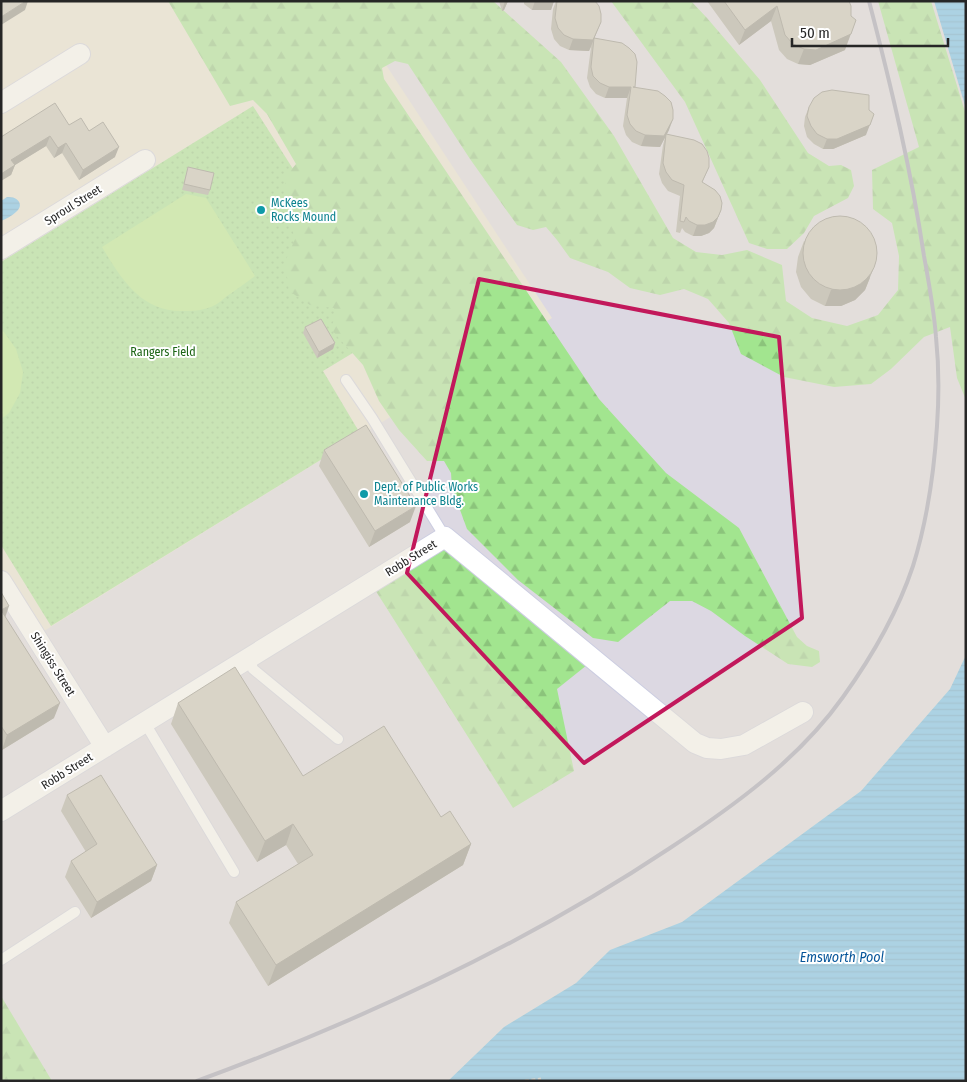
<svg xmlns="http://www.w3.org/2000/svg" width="967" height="1082" font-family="'Fira Sans Condensed',sans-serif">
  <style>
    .industrial { fill: #dcd8e2 }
    .green { fill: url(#green-dots) }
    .forest { fill: url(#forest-firs) }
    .pitch { fill: #b7ed8a }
    .water { fill: url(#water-rules) }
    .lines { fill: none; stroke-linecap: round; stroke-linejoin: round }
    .service-casing { stroke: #cccde1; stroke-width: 12 }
    .minor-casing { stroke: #cccde1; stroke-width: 22 }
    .path { stroke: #c7c7c7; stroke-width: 3; stroke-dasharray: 4 2.5; stroke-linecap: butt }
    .service { stroke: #fff; stroke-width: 10 }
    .minor { stroke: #fff; stroke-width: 20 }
    .rail { stroke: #9a9ab2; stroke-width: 4 }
    .wall { fill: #a9a69d }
    .shaded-wall { fill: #8a8780 }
    .building { fill: #c5c1b7; stroke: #8a8780 }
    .marked { fill: none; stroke: #c2185b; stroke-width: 4; stroke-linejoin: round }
    .culture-dot { fill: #0f9aa8; stroke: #fff; stroke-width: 2 }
    .labels { text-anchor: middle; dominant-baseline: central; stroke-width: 4; stroke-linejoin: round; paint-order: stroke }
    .culture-label { font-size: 12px; fill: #0d838f; stroke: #fff; text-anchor: start }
    .street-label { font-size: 12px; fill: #262626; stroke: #fff }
    .park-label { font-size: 12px; fill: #1c6515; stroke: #fff }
    .water-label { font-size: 14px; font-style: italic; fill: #07569a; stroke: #fff }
  </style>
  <defs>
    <pattern id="green-dots" width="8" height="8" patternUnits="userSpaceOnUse" patternTransform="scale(1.25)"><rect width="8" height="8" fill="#a2e58f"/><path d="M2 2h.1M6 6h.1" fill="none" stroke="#8bc47b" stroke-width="1.8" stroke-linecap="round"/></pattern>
    <pattern id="forest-firs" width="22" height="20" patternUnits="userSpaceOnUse" patternTransform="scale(1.25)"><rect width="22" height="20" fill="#a2e58f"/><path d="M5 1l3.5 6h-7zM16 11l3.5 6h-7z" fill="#8bc47b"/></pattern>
    <pattern id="water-rules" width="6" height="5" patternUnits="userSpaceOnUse" patternTransform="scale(1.25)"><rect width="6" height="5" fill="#62bcf3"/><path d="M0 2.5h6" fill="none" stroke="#55a1d0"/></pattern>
  </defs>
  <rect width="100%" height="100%" fill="#eae4d6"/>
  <path class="industrial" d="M344,1H934L966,109V655L950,689L861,791L682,922L610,950L576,983L504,1027L448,1081H1V581L36,636L361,435L552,318Z"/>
  <path class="green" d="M253,106L394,328L323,371L361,435L51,626L1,545V262Z"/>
  <path class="forest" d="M168,1H493L561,62L614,136L673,238L696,252L722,255L747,250L782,265L786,301L812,318L847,326L878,315L898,290L899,256L892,223L873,209L872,170L919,147L878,1H931L966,115V400L957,378L950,327L924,337L891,369L871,384L834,387L784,377L741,354L729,323L708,299L684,289L660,295L630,288L608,272L570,258L557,240L546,227L533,230L517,225L470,159L408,64L395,61L382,68L384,79L599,399L666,473L739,528L797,637L807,646L819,651L820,662L812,667L788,664L745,636L711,611L692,601H670L618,642L593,638L518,580L467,529L452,488L451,473L444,461H427L399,430L379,401L363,365L330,328L336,317L334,308L310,305L289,291L285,262L295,239L285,205V177L296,164L267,114L253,100L230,106Z
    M611,1H691L707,18L760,80L808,153L829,166L841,165L851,170L854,186L848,198L814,216L804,233L787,249H767L749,243L685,102Z
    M445,540L592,661L557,689L574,771L513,808L372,585Z
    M1,996L52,1081H1Z"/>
  <path class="pitch" d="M186,194L206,198L255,276C246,283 237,289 227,296C223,299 219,303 215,305C206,310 195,311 185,311C142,313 122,280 102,247Z
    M1,328L16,349L23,372L20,393L9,413L1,419Z"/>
  <path class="water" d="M934,1H966V109Z
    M7,197C17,196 25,204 16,212C12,216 6,219 1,221V201Z
    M966,655V1081H448L504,1027L576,983L610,950L682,922L861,791L950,689Z"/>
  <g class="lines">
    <defs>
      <path id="service" d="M346,380L372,418L445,537
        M249,658L253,669L338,739
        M145,723L234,872
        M1,960L75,912"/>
      <path id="minor" d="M1,103L80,54
        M1,249L145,160
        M1,581L105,747
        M1,811L445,537L695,743L707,748L721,749L744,745L803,712"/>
    </defs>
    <use href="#service" class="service-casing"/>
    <use href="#minor" class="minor-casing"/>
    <path class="path" d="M525,1081L541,1079"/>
    <use href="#service" class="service"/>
    <use href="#minor" class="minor"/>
    <path class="rail" d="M197,1081C362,1020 523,946 670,848C734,806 799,759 843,697C871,658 898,611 913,566C927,521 934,473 937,426C939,397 939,366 936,337C934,310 929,283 924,256C911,169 891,86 869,1"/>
  </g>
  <path class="wall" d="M499,1H508L504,10L502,11Z
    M524,1H554L551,10H532L524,4Z
    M556,1H595V38L669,130L660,147L641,146L632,142L626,135L623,126L627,98H605L596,94L590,87L587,78L591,47L589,51L569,50L560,46L554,39L551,29L553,9Z
    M707,1H849L845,50L810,65L798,64L787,59L779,50L771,21L739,45Z
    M809,107L866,135L833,149H823L814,144L807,137L804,126L805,117Z
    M69,125L89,131L115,157L79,180L62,153L54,158L46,146L15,165L11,175L1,137Z
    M666,134L709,167L702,183L721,210L714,228L709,233L701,236H693L685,232L682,228L680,233L676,232L680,196L668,191L662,183L659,174L663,145Z
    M188,167L210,190L208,195L182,190Z
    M804,241L870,278L865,290L855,300L841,306H825L811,299L801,287L796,272L798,257Z
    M305,327L335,343L333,349L317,358L303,333Z
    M324,450L410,522L369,547L319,466Z
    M1,592L5,616L54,718L2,750Z
    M178,703L303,776L441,817L471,844L463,865L268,986L229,923L236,902L298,864L286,845L257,862L171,724Z
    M67,795L157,865L151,881L91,918L65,877L71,861L86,852L61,811Z"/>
  <path class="shaded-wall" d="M26,1H28L25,10L1,25V17Z
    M505,1H508L504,10L502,11Z
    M535,1H554L551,10H532Z
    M777,6L771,21L739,45L745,30Z
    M856,20L845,50L810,65L798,64L804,49Z
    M601,22L589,51L569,50L573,39Z
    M609,87H631L627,98H605Z
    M874,114L866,135L833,149H823L827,139Z
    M673,119L669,130L660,147L641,146L645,135Z
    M50,136L46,146L15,165L11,175L1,181V174L11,160Z
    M66,143L62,153L54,158L58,148Z
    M119,147L115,157L79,180L83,170Z
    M721,210L714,228L709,233L701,236H693L697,225Z
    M876,262L865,290L855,300L841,306H825L831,290Z
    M335,343L333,349L317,358L319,352Z
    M416,506L410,522L369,547L375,531Z
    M9,606L4,621L1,610Z
    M60,703L54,718L2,750L7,735Z
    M293,824L286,845L257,862L265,841Z
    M471,844L463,865L268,986L276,965Z
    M157,865L151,881L91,918L97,902Z"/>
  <path class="building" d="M1,1H26L1,17Z
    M557,1H595L599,6L601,14V22L593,40L573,39L564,35L558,28L555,18Z
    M724,1H849L851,6V16L856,20L851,34L816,50L804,49L793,44L785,35L777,6L745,30Z
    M594,38L622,43L629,48L635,54L637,62L635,87H633L658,91L665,96L671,102L673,110V119L664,136L645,135L636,131L630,124L627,115L631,87H609L600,83L593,76L591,67Z
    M832,90L869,95V110L874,114L870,125L837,139H827L817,134L811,126L807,116L809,107L814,98L822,92Z
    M55,103L69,125L81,118L89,131L103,122L119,147L83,170L66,143L58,148L50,136L11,160L15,165L1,174V137Z
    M666,134L694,140L702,144L707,151L709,158V167L702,182L715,190L720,196L722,203L721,210L718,217L713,222L705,225H697L689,221L686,217L684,222L680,221L684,185L672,180L666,172L663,163Z
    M188,167L214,173L210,190L184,184Z
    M803 253a37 37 0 1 1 74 0a37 37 0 1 1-74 0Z
    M321,319L335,343L319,352L305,327Z
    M366,425L416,506L375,531L324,450Z
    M1,592L9,606L1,610L60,703L7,735L1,726Z
    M235,667L303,776L384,726L441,817L450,811L471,844L276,965L236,902L313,855L293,824L265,841L178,703Z
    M101,775L157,865L97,902L71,861L97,844L67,795Z"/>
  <path d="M0 0H967V1082H0ZM479,279L779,337L802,618L584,763L407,573Z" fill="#eae4d6" fill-opacity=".55" fill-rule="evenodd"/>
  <path class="marked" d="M479,279L779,337L802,618L584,763L407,573Z"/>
  <g class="culture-dot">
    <circle cx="261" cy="210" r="5"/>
    <circle cx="364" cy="494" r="5"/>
  </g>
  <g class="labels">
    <g class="culture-label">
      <text x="271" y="203">McKees<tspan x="271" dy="14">Rocks Mound</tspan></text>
      <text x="374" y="487">Dept. of Public Works<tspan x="374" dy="14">Maintenance Bldg.</tspan></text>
    </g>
    <g class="street-label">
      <text transform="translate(73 205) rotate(-32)">Sproul Street</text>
      <text transform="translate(411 558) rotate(-32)">Robb Street</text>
      <text transform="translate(53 664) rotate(58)">Shingiss Street</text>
      <text transform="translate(67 771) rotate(-32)">Robb Street</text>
    </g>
    <g class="park-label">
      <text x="163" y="352">Rangers Field</text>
    </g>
    <g class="water-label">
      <text x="842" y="957">Emsworth Pool</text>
    </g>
  </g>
  <rect width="967" height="1082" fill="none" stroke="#262626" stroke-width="5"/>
  <path d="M792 38v8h156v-8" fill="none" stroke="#262626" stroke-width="2.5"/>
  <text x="800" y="38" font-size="15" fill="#262626" stroke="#ffffff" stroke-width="4" paint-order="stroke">50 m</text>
</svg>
